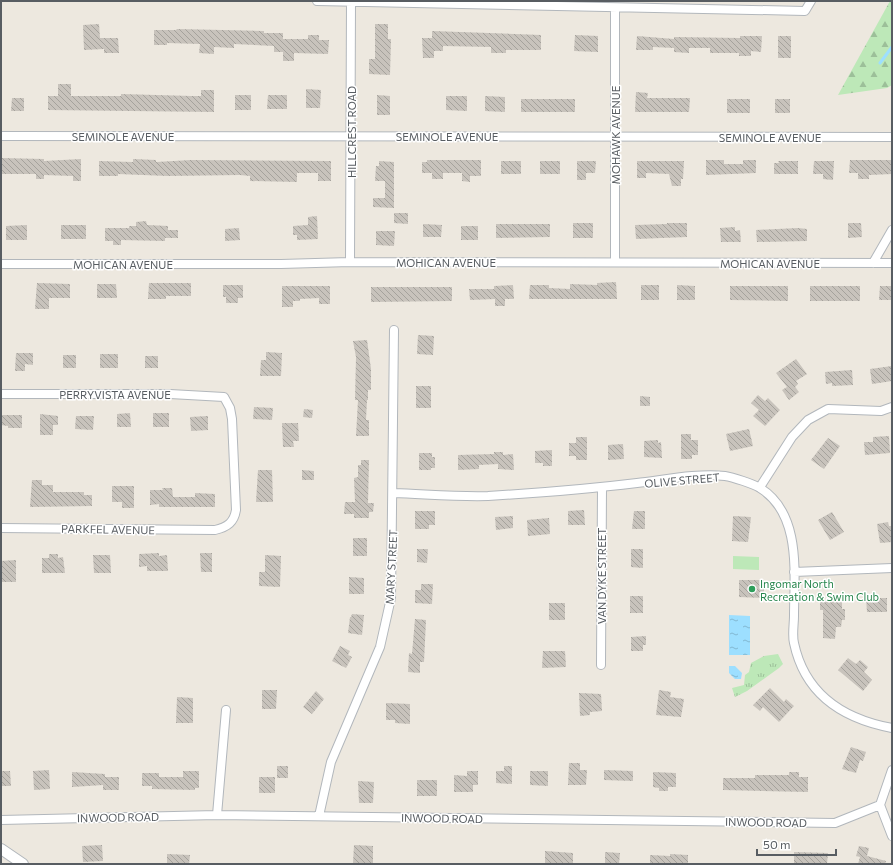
<svg xmlns="http://www.w3.org/2000/svg" width="893" height="865" font-family="Commissioner,sans-serif">
  <style>
    .green { fill: #bde8b8 }
    .forest { fill: url(#forest-firs) }
    .park { fill: url(#park-tufts) }
    .water { fill: url(#water-ripples) }
    .lines { fill: none; stroke-linecap: round; stroke-linejoin: round }
    .stream { stroke: #9ddfff; stroke-width: 3 }
    .building { fill: url(#building-back-hatch) }
    .minor-casing { stroke: #b2b7bc; stroke-width: 10 }
    .tertiary-casing { stroke: #b2b7bc; stroke-width: 12 }
    .minor { stroke: #fff; stroke-width: 8 }
    .tertiary { stroke: #fff; stroke-width: 10 }
    .leisure-dot { fill: #2e9e5b; stroke: #fff; stroke-width: 1.5 }
    .labels { text-anchor: middle; dominant-baseline: central; stroke-width: 3; stroke-linejoin: round; paint-order: stroke }
    .street-label { font-size: 11px; fill: #585d62; stroke: #fff }
    .leisure-label { font-size: 11px; fill: #27864d; stroke: #fff; text-anchor: start }
  </style>
  <defs>
    <pattern id="forest-firs" width="22" height="20" patternUnits="userSpaceOnUse"><rect width="22" height="20" fill="#bde8b8"/><path d="M5 1l3.5 6h-7zM16 11l3.5 6h-7z" fill="#9cbf99"/></pattern>
    <pattern id="park-tufts" width="24" height="20" patternUnits="userSpaceOnUse"><rect width="24" height="20" fill="#bde8b8"/><path d="M3 7l-1-3M5 7V3M7 7l1-3M15 17l-1-3M17 17v-4M19 17l1-3" fill="none" stroke="#9cbf99"/></pattern>
    <pattern id="water-ripples" width="26" height="14" patternUnits="userSpaceOnUse"><rect width="26" height="14" fill="#9ddfff"/><path d="M2 4q2-2 4 0t4 0M15 11q2-2 4 0t4 0" fill="none" stroke="#83b8d2"/></pattern>
    <pattern id="building-back-hatch" width="6" height="6" patternUnits="userSpaceOnUse"><rect width="6" height="6" fill="#c8c3bc"/><path d="M-1 5l2 2M0 0l6 6M5-1l2 2" fill="none" stroke="#a5a29c"/></pattern>
  </defs>
  <rect width="100%" height="100%" fill="#ede8df"/>
  <path class="green" d="M733,556L759,557V570L733,569Z"/>
  <path class="forest" d="M890,1H892V85L887,88L838,95Z"/>
  <path class="park" d="M778,654L783,664L779,668L747,691L735,697L732,688L744,685L745,675L749,672L751,663L764,656Z"/>
  <path class="water" d="M729,615L750,616V655H729Z
    M729,666H735L742,673L741,679H735L729,673Z"/>
  <g class="lines">
    <path class="stream" d="M880,63L892,47"/>
  </g>
  <path class="building" d="M99,24L100,38H118L119,53H104V49L84,50L83,25Z
    M375,24H388V39H391L390,75L369,74V59H375Z
    M177,29L264,31V33H283V39H308V35H319V40H329L328,54L294,53V61H283V52H274V46L234,44V48L214,47V54L199,53L200,44L167,43V45H154V30H176Z
    M432,31L541,35V50H506V53H491V47L443,46V51H434V58H423L422,38H432Z
    M575,35L598,36V52L574,51Z
    M637,36L674,39V37L740,38V36H762L761,52L751,51V56H739V53H710V48H689V53L674,52V48L653,47V50H636Z
    M778,36H791V58H778Z
    M58,84H71V96H121V94L192,96H201V90H214V112L48,110V96H58Z
    M306,89L321,90L320,108H306Z
    M636,92L648,93L647,98H690L689,112H635Z
    M235,95H251V110H235Z
    M268,95H287V109H267Z
    M377,95L390,96V115H377Z
    M446,96H467V111L446,110Z
    M485,96L505,97V112L485,111Z
    M12,98H24V111H11Z
    M521,99H575V112H521Z
    M727,99H750V113H727Z
    M775,99H790V113H775Z
    M1,158L44,159V161L81,159V181H73V176L44,175V179H36V174H1Z
    M133,159L156,160V162L191,160L331,161V181H318V173H297V182L250,181V176L240,175L168,176L118,174V176H99V161L133,162Z
    M427,160H481V176H470V182L462,181V173H443V179H432V173H422V162H427Z
    M706,160H724V164H743V160H756V173L706,175Z
    M850,160H892V174L869,175V179H858V173H849Z
    M379,161L394,162V208L373,207V198H385V181H375L376,166H379Z
    M501,161H521V174H501Z
    M540,161H560V174H540Z
    M577,161H596L595,173H586V180H577Z
    M637,161H684L683,179H681V186H672L669,174L646,173V178H637Z
    M778,161H798V174H774V163H779Z
    M814,161H834L833,180L823,179V174H813Z
    M394,213H408V224L394,223Z
    M317,216L318,239L297,240V235H293V226L308,225V217Z
    M146,221L147,225L168,226V230H178V238H165V241L121,240V245H113V241H105V228H129V226H136V222Z
    M573,223H593V238H573Z
    M667,223H687V237L636,239L635,225L667,224Z
    M848,223H861L862,237L848,238Z
    M423,224L442,225L441,237H423Z
    M496,224H550V237L496,238Z
    M27,225V240H6V226Z
    M61,225H86V239H61Z
    M461,226H478V240H461Z
    M735,227V231L740,230L741,242H721L720,228Z
    M239,228L240,240L225,241V229Z
    M798,228L807,229V241L757,242L756,230Z
    M376,231H395L394,246L376,245Z
    M616,282L617,299H529L530,285H549V288L570,289V284L597,285V283Z
    M37,283L70,284V298H49V309H35Z
    M149,283H191V296H166V299H148Z
    M97,284H116L117,298H97Z
    M223,285H243V298H238V303H226V297H223Z
    M513,285L514,299H505V306H495V299L470,300L469,289H494V286Z
    M641,285H659V300H641Z
    M677,285L695,286V300H677Z
    M282,286H330V304H319V298L300,299V301H293V307H282Z
    M730,286H788V301L730,300Z
    M810,286H860V301H810Z
    M880,286H892V300H879Z
    M371,287H452V301L371,302Z
    M418,335L434,336L433,355L417,354Z
    M367,340L371,369V390H368V400H367L366,420H369V436H356L358,400H355L356,357L353,341Z
    M266,352L282,353L281,376H260L261,360H266Z
    M16,353H33V365L25,364V371H15Z
    M100,354H118V368H100Z
    M63,355H76V368H63Z
    M145,356H158V368H145Z
    M796,359L807,374L796,381L798,384L795,387L799,392L789,400L782,390L787,387L776,373Z
    M892,366V381L872,384L870,369Z
    M852,370L853,385L832,386V383L826,384L825,372Z
    M416,386H431V408H416Z
    M758,395L765,401L768,398L780,410L765,426L753,416L759,410L751,403Z
    M640,396L650,397V406H640Z
    M254,407L273,408L272,420L253,419Z
    M304,409L313,410L312,418L303,417Z
    M130,413L131,427H117V414Z
    M153,413H169V427H153Z
    M40,414L58,416V425H53V435H40Z
    M1,415H22V428H8V426L1,425Z
    M76,416H94L93,430L75,429Z
    M208,416V430L191,431L190,417Z
    M282,423H298L299,441H293L294,447H283Z
    M749,429L753,446L730,451L726,434Z
    M681,434H691V440H698V455H692V459H681Z
    M889,436L890,453L865,455L864,442H873V437Z
    M576,437H587V460H576V456H569V443H576Z
    M828,438L840,446L824,469L811,460Z
    M658,440V443L661,442L662,458L644,457V441Z
    M623,444L624,459L608,460V445Z
    M552,450V466H543V463H535V451Z
    M494,452H503V455L513,454L514,470L498,469V464L479,465V469L458,470V455L494,454Z
    M419,453H432V457H435V468H431V470H419Z
    M361,460H369L368,503H374L373,512H369V518H354V514H344L345,502H355L354,478L358,477V465H361Z
    M258,470H272L273,502H256Z
    M302,470L314,471V480H302Z
    M32,480H42V485H53V492H84V495H92V506L30,507Z
    M112,486H134V508H122V502H112Z
    M162,488H172L173,497H195V493L215,494V507H159V504L150,505V490H163Z
    M584,510L585,525H568V511Z
    M415,511H435V525H429V529H415Z
    M634,511H645V529H632Z
    M832,512L844,532L830,540L818,520Z
    M513,516V528L496,530L495,517Z
    M733,516L751,517L748,542L732,541Z
    M549,518L550,534L528,536L527,520Z
    M888,522L889,526H892V542L880,543L877,524Z
    M353,538H367V556H353Z
    M417,549H428L427,563L417,562Z
    M631,549H643V568L631,567Z
    M159,553V556L167,555L168,571H147V566L139,567V554Z
    M200,553H212V572H201Z
    M49,554H58V558L63,557L65,573H42V558H49Z
    M93,555H110L111,573H94Z
    M265,555L281,556L280,587L259,586V572H265Z
    M16,560V582H1V561Z
    M349,577L364,578V594H349Z
    M739,580H764V598L739,597Z
    M421,584H433L432,604L415,603V590H421Z
    M630,596H643V613H630Z
    M866,598H887V612H867Z
    M820,601L842,602V609H845V620H842L841,627H836L835,639L823,638V610H820Z
    M549,603H565V620H549Z
    M352,614L364,615L362,635L348,633L350,617H351Z
    M415,619L426,620L424,662H420V673L408,672L409,653L412,654Z
    M646,636V645H643V651H631V637Z
    M340,646L350,651L348,655L352,657L346,668L332,661Z
    M543,651H565L566,667L542,668Z
    M848,658L856,664L860,660L868,667L864,672L872,680L863,691L838,670Z
    M770,688L784,702L786,699L794,706L779,722L763,707L760,711L753,705Z
    M262,690H277L276,709H262Z
    M659,690L671,692L670,697L684,699L681,717L656,715Z
    M316,691L324,699L312,714L303,707Z
    M579,693L601,694L602,711L590,712V715L580,716Z
    M177,697L193,698V723H176Z
    M386,703L410,704V724L395,723V720H386Z
    M851,747L866,752L863,761L860,760L856,773L842,769Z
    M569,763H580V770H587L586,785H568Z
    M277,766H288V778H277Z
    M504,766H512V784L496,783V771H504Z
    M49,770L50,789L34,790L33,771Z
    M604,770L633,771V781L604,780Z
    M1,771H10L11,786H1Z
    M183,771H199V788H195V790L152,789V786H142V773H159V777H183Z
    M467,771H478V785H473V792H454V775L467,776Z
    M530,771H548V786L530,785Z
    M72,772L105,774V777H119V790H103V785L72,787Z
    M653,772L676,773V787H668V791H659V788L653,787Z
    M789,772H799V777H808V792L723,790V778H755V775H789Z
    M259,777H275V793H259Z
    M417,780H437V796H417Z
    M358,781L374,782L373,803H359Z
    M102,845L103,861L83,862L82,846Z
    M354,845L373,846V864L353,863Z
    M859,846L869,848L867,856L886,861L885,864H858L860,857L856,856Z
    M545,851L573,853V864H545Z
    M605,852L620,853L619,864H605Z
    M794,852L828,853L827,864H794Z
    M167,854L190,855L189,864H167Z
    M670,854L688,855V864H650V855L670,856Z"/>
  <g class="lines">
    <defs>
      <path id="minor" d="M317,1L805,11L811,1
        M1,136L892,137
        M350,262L351,2
        M615,262V9
        M873,263L892,230
        M1,264H281L350,262L892,263
        M1,394H170L224,397L230,408L232,419L236,510C234,522 228,527 215,530L1,528
        M760,487L792,437L808,420L828,409L881,411L892,407
        M394,493C425,494 457,497 488,496C538,493 588,489 637,483C664,480 697,473 725,476C732,477 754,484 760,488C802,514 794,574 794,616C794,624 792,635 794,643C805,695 844,719 892,728
        M794,572L892,568
        M601,665L602,487
        M892,770L880,805L892,836
        M217,815L226,710
        M319,816L331,762L380,647L391,598L394,330
        M1,820L217,815L835,823L880,805"/>
      <path id="tertiary" d="M1,849L23,864"/>
    </defs>
    <use href="#minor" class="minor-casing"/>
    <use href="#tertiary" class="tertiary-casing"/>
    <use href="#minor" class="minor"/>
    <use href="#tertiary" class="tertiary"/>
  </g>
  <circle class="leisure-dot" cx="752" cy="589" r="4"/>
  <g class="labels">
    <g class="street-label">
      <text transform="translate(351 132) rotate(-90)">HILLCREST ROAD</text>
      <text transform="translate(615 135) rotate(-90)">MOHAWK AVENUE</text>
      <text x="123" y="136">SEMINOLE AVENUE</text>
      <text x="447" y="136">SEMINOLE AVENUE</text>
      <text x="770" y="137">SEMINOLE AVENUE</text>
      <text x="446" y="262">MOHICAN AVENUE</text>
      <text x="770" y="263">MOHICAN AVENUE</text>
      <text x="123" y="264">MOHICAN AVENUE</text>
      <text x="115" y="394">PERRYVISTA AVENUE</text>
      <text transform="translate(682 480) rotate(-5)">OLIVE STREET</text>
      <text transform="translate(108 529) rotate(1)">PARKFEL AVENUE</text>
      <text transform="translate(391 567) rotate(-87)">MARY STREET</text>
      <text transform="translate(601 576) rotate(-90)">VAN DYKE STREET</text>
      <text transform="translate(118 817) rotate(-1)">INWOOD ROAD</text>
      <text transform="translate(442 818) rotate(1)">INWOOD ROAD</text>
      <text transform="translate(766 822) rotate(1)">INWOOD ROAD</text>
    </g>
    <g class="leisure-label">
      <text x="760" y="583">Ingomar North<tspan x="760" dy="13">Recreation &amp; Swim Club</tspan></text>
    </g>
  </g>
  <rect width="893" height="865" fill="none" stroke="#585d62" stroke-width="4"/>
  <path d="M757 849v6h79v-6" fill="none" stroke="#585d62" stroke-width="2"/>
  <text x="763" y="849" font-size="12" fill="#585d62" stroke="#ffffff" stroke-width="3" paint-order="stroke">50 m</text>
</svg>
